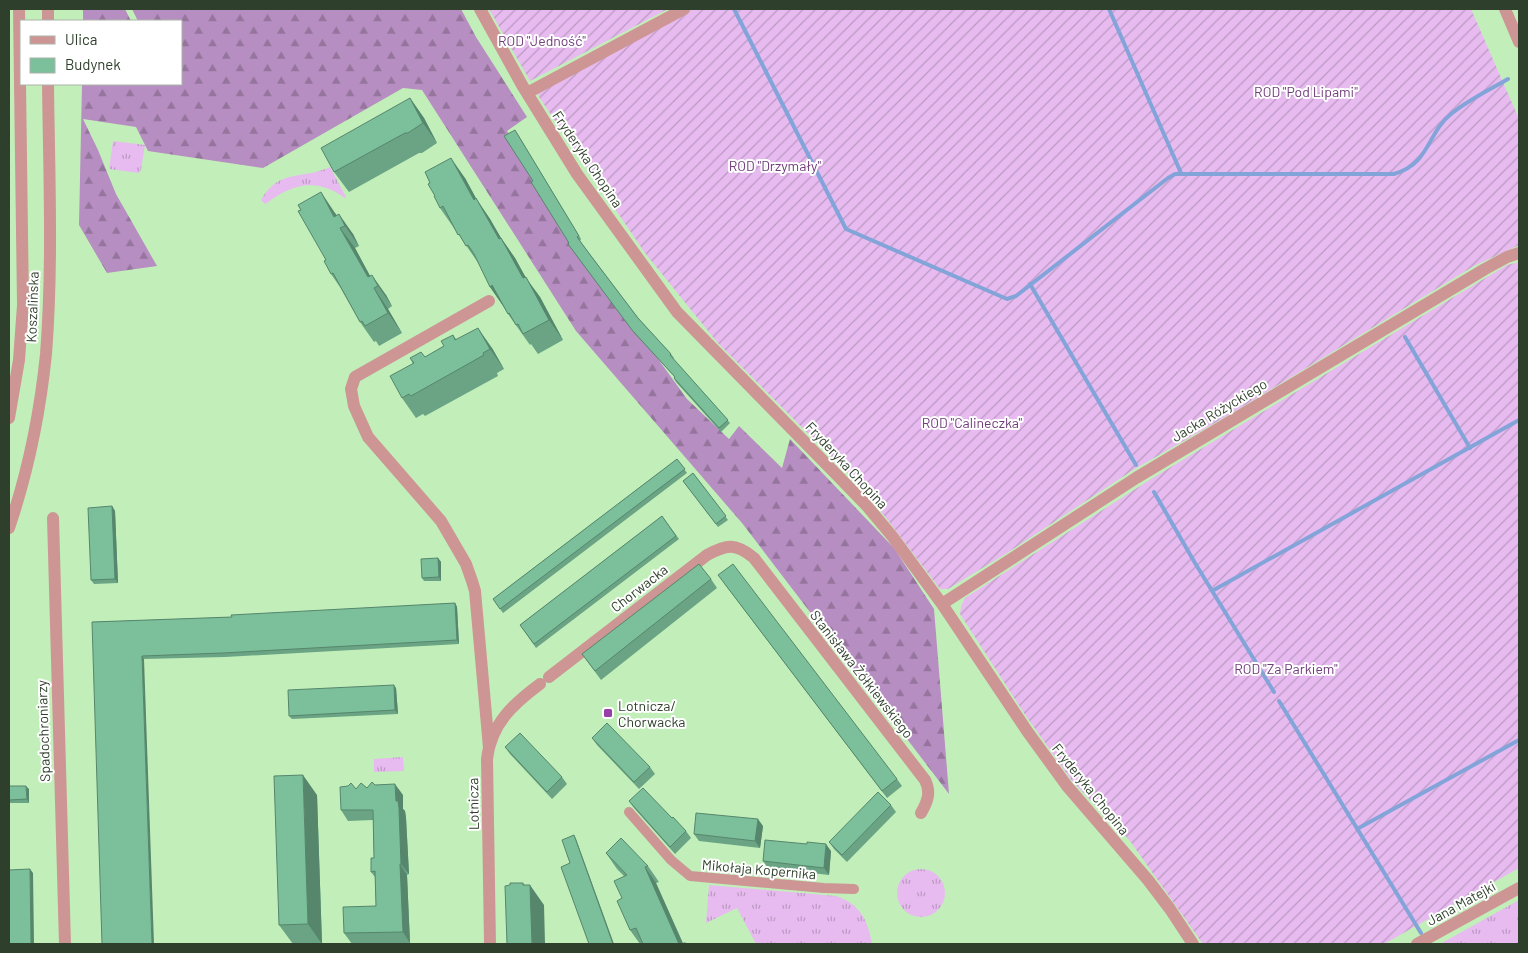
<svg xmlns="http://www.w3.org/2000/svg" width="1528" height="953" font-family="Barlow,sans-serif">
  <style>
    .grass { fill: url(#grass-tufts) }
    .forest { fill: url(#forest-firs) }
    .garden { fill: url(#garden-furrows) }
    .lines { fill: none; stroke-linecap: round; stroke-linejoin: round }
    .stream { stroke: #83a4d9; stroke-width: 4 }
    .pedestrian { stroke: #cd9695; stroke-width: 10 }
    .minor { stroke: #cd9695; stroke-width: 12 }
    .tertiary { stroke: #cd9695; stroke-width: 12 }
    .wall { fill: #6aa485 }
    .shaded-wall { fill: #56866c }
    .building { fill: #7bbf9b; stroke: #56866c }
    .poi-dot { fill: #973eaa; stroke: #fff; stroke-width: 2 }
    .labels { text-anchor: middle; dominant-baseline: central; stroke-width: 4; stroke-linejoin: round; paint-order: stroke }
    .park-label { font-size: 14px; fill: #703c7b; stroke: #fff }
    .street-label { font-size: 14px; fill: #2e402b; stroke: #fff }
    .poi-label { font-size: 14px; fill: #2e402b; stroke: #fff; text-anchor: start }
  </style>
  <defs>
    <pattern id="grass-tufts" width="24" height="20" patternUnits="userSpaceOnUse" patternTransform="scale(1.25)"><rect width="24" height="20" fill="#e7bbf0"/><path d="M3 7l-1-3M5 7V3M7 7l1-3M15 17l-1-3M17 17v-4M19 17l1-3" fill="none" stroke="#bc99c3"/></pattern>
    <pattern id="forest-firs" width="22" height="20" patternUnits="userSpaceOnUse" patternTransform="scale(1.25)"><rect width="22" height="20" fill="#b78ec1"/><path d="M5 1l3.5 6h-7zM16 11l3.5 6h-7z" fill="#95759d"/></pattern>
    <pattern id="garden-furrows" width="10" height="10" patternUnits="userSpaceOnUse" patternTransform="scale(1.25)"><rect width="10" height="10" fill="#e7bbf0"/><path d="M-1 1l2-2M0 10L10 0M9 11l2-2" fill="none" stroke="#bc99c3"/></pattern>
  </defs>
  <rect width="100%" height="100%" fill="#c2efb9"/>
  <path class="grass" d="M113,141L145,145L141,170L139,173L109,169Z
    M330,167L346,197L345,198C317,178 293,183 267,203L265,204L261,200C279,168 302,180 330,167Z
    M403,757L404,771L374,772V759Z
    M897 893a24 24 0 1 1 48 0a24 24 0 1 1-48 0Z
    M709,885L836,896C860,904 868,920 872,944H756L737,908L706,923Z
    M1519,900V944H1440Z"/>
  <path class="forest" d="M83,9H125L131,21H83Z
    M132,9H461L476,37L527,117L507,131L606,287L687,399L729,439L739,426L782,468L790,439L894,548L934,609L949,794L742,523L576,331L422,90L403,88L263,168L148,151L136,127L83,119L98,150L116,194L157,266L107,273L79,225L82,84H181V21H138Z"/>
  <path class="garden" d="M489,9H668L530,81Z
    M693,9H1471L1519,119V245L1474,266L1227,416L1133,470L1007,553L948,589H940L887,519L858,484L717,342L645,253L539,97L538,93L541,89Z
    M1519,262V868L1384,944H1203L1130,841L1072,781L1024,713L960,614L961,606L965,598L1151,479L1507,265Z"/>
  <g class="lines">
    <path class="stream" d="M734,9L846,229L1007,299L1016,296L1168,178L1175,174H1394C1430,164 1427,133 1451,114C1468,100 1489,90 1508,79
      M1109,9L1181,173
      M1030,284L1136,465
      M1405,337L1470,448
      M1154,492L1195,563L1274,692
      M1212,591L1519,420
      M1279,701L1421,933
      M1357,829L1519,740"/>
    <path class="pedestrian" d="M629,812L671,860L690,876L824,888L854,889"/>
    <path class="minor" d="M480,9L522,85L577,174L677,312L834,472L866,505L892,536L942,604L1027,731L1067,786L1148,880L1170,909L1193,944
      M1505,9L1519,42
      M527,93L684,9
      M9,418L19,360L23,305L19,9
      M53,518L65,944
      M942,604L1136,478L1485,269L1507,257L1519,253
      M549,677L707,555C727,544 736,543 754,558L925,780C931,792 928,801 921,813
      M489,748L475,591L472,581L466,564L441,521L368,437L354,406L351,389L355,377L489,301
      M490,944L487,759C491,724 513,704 540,684
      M1417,944L1519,888"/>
    <path class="tertiary" d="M48,9V21
      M9,528C28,472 40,413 46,354C53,264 49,173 48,84"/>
  </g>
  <path class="wall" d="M410,98L424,118L437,143L422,153H419L349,192L334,172Z
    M517,133L581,239L580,241L638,318L671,354L674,358L673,359L730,423L721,432L676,382L674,378L675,377L635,334L570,247L569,243L533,181Z
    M465,178L476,199L490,219L501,238L515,258L526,278L540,297L563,340L538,354L531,344L530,345L508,314L503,306L490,287L479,264L440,208Z
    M301,210L335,213L353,234L359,246L355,248L370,276L386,295L392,306L388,309L402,333L379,346L376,341L374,342L360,322L340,287L331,274L326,260Z
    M453,335L456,339L492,348L504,369L497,373L498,376L425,416L423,414L416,418L402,398L413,364L410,358L425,357L444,346Z
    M677,459L687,473L503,613L493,599Z
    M693,473L728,520L718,527L683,481Z
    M112,506L115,511L118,583L94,584L91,580Z
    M662,516L679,539L536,648L520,625Z
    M438,558L441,562V581H424L422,578Z
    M711,579L717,588L601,680L582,654Z
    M723,582L897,779L902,786L887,798Z
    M455,603L457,607L459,644L225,657L144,659L92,622L232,617Z
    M396,688L398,714L292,719L289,716Z
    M592,738L650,767L655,774L639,789L597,745Z
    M505,747L562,777L567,784L552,799L510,754Z
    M375,785L403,795V809L405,811L406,818L409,874L407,875L410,943L352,944L344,933L376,906L375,877L371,872L374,858L373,820L348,821L341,810L356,789L367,788Z
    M9,786L29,789V803H9Z
    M317,795L322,944H293L279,925Z
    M629,801L672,818L686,831L691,838L675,854L634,808Z
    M891,805L896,812L847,862L834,849L829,842Z
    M763,826L760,848L699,841L694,834Z
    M831,851L829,875L768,868L763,861Z
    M606,853L648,866L659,882L656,883L683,943L685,942L687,944H640L630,930L622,898L624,876L617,869Z"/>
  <path class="shaded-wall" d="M410,98L424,118L437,143L423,123Z
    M451,158L465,178L488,220L474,200Z
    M321,192L335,213L343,227L334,217Z
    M476,198L490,219L501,238L515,258L526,278L540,297L563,340L549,320L499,239Z
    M339,214L353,234L359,246L345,226Z
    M340,228L355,248L376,287L368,277Z
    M372,275L386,295L392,306L378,286Z
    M492,285L504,307L490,287Z
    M374,288L388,309L402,333L388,313Z
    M478,328L492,348L504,369L490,349Z
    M112,506L115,511L118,583L115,579Z
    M438,558L441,562V581L439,577Z
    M455,603L457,607L459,644L457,640Z
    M142,656L144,659L154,944H152Z
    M394,685L396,688L398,714L395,710Z
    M303,775L317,795L322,944L308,924Z
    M395,784L403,795V809L405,811L406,818L409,874L401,864Z
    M26,786L29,789V803L27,799Z
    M758,819L763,826L760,848L755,841Z
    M574,835L576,839L614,944H613Z
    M826,844L831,851L829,875L824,868Z
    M400,864L407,875L410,943L403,932Z
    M645,867L656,883L683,944H679Z
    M30,869L33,873L34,944H31Z
    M523,883L530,893V885L544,905L545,944H532Z"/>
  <path class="building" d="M410,98L423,123L408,133H405L334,172L321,148Z
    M515,130L579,236L577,237L591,256L638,318L671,354L670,355L728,420L719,428L674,378L675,377L632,330L568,244L569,243L531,182L533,181L504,136Z
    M451,158L474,200L476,198L499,239L501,238L523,278L526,277L549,320L523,334L518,324L516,325L509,313L508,314L492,285L490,287L474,254L468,245L466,246L459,234L458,235L443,206L440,208L434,196H435L428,184L430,183L425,172Z
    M321,192L334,217L339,214L345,226L340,228L368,277L372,275L378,286L374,288L388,313L365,326L362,321L360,322L333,273L331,274L324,261L326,260L298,211L301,210L298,205Z
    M478,328L490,349L483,353L484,355L411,396L409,394L402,398L390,376L414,363L410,358L421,352L425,357L444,346L441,341L453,335L455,340Z
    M677,459L685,469L500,609L493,599Z
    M693,473L726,516L716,524L683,481Z
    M112,506L115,579L91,580L88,508Z
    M662,516L676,536L534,644L520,625Z
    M438,558L439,577L422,578L421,559Z
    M699,564L711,579L595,671L582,654Z
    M733,564L897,779L882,791L718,575Z
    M455,603L457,640L223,653L142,656L152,944H102L92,622L232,617L231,615Z
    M394,685L395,710L289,716L288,690Z
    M607,723L650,767L634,782L592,738Z
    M520,733L562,777L547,792L505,747Z
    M303,775L308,924L279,925L274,776Z
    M372,782L375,785L395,784L396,801H398L399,808L401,864H400L403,932L344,933L343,907L376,906L375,871L371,872V858H374L373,810H341L340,787L348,786L351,783L356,789L361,783L367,788Z
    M9,786H26L27,799L9,800Z
    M643,788L672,818L673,817L686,831L670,847L629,801Z
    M878,792L891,805L842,855L829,842Z
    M696,813L758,819L755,841L694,834Z
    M574,835L613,944H589L561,867L570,863L562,840Z
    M621,838L648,866L645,867L679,944H643L636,928L630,930L617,901L622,898L614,881L627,875L606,853Z
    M765,840L807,844V842L826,844L824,868L763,861Z
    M30,869L31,944H9V870Z
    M510,883H523V885H530L532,944H507L505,886L510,885Z"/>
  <rect class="poi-dot" x="603" y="708" width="10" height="10" rx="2.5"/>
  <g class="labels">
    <g class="park-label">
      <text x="542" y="40">ROD "Jedność"</text>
      <text x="1306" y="91">ROD "Pod Lipami"</text>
      <text x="775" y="165">ROD "Drzymały"</text>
      <text x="972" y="422">ROD "Calineczka"</text>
      <text x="1286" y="668">ROD "Za Parkiem"</text>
    </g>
    <g class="street-label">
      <text transform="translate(588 159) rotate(56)">Fryderyka Chopina</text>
      <text transform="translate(32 307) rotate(-88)">Koszalińska</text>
      <text transform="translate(1219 410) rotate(-31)">Jacka Różyckiego</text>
      <text transform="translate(847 465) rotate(47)">Fryderyka Chopina</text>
      <text transform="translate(639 588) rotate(-38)">Chorwacka</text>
      <text transform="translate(862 674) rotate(52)">Stanisława Żółkiewskiego</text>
      <text transform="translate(43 731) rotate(-92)">Spadochroniarzy</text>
      <text transform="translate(1091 789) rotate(51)">Fryderyka Chopina</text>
      <text transform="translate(473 804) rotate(-91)">Lotnicza</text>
      <text transform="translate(759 869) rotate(5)">Mikołaja Kopernika</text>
      <text transform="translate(1461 903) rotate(-29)">Jana Matejki</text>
    </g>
    <g class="poi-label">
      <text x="618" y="705">Lotnicza/<tspan x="618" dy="16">Chorwacka</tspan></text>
    </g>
  </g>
  <rect width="1528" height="953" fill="none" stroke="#2e402b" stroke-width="20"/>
  <rect x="20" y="20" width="162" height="65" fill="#ffffff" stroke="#abb3aa"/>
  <rect x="30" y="36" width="25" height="8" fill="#cd9695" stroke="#abb3aa"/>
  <text x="65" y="45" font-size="15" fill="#2e402b">Ulica</text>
  <rect x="30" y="58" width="25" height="15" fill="#7bbf9b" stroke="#abb3aa"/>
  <text x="65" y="70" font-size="15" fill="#2e402b">Budynek</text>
</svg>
